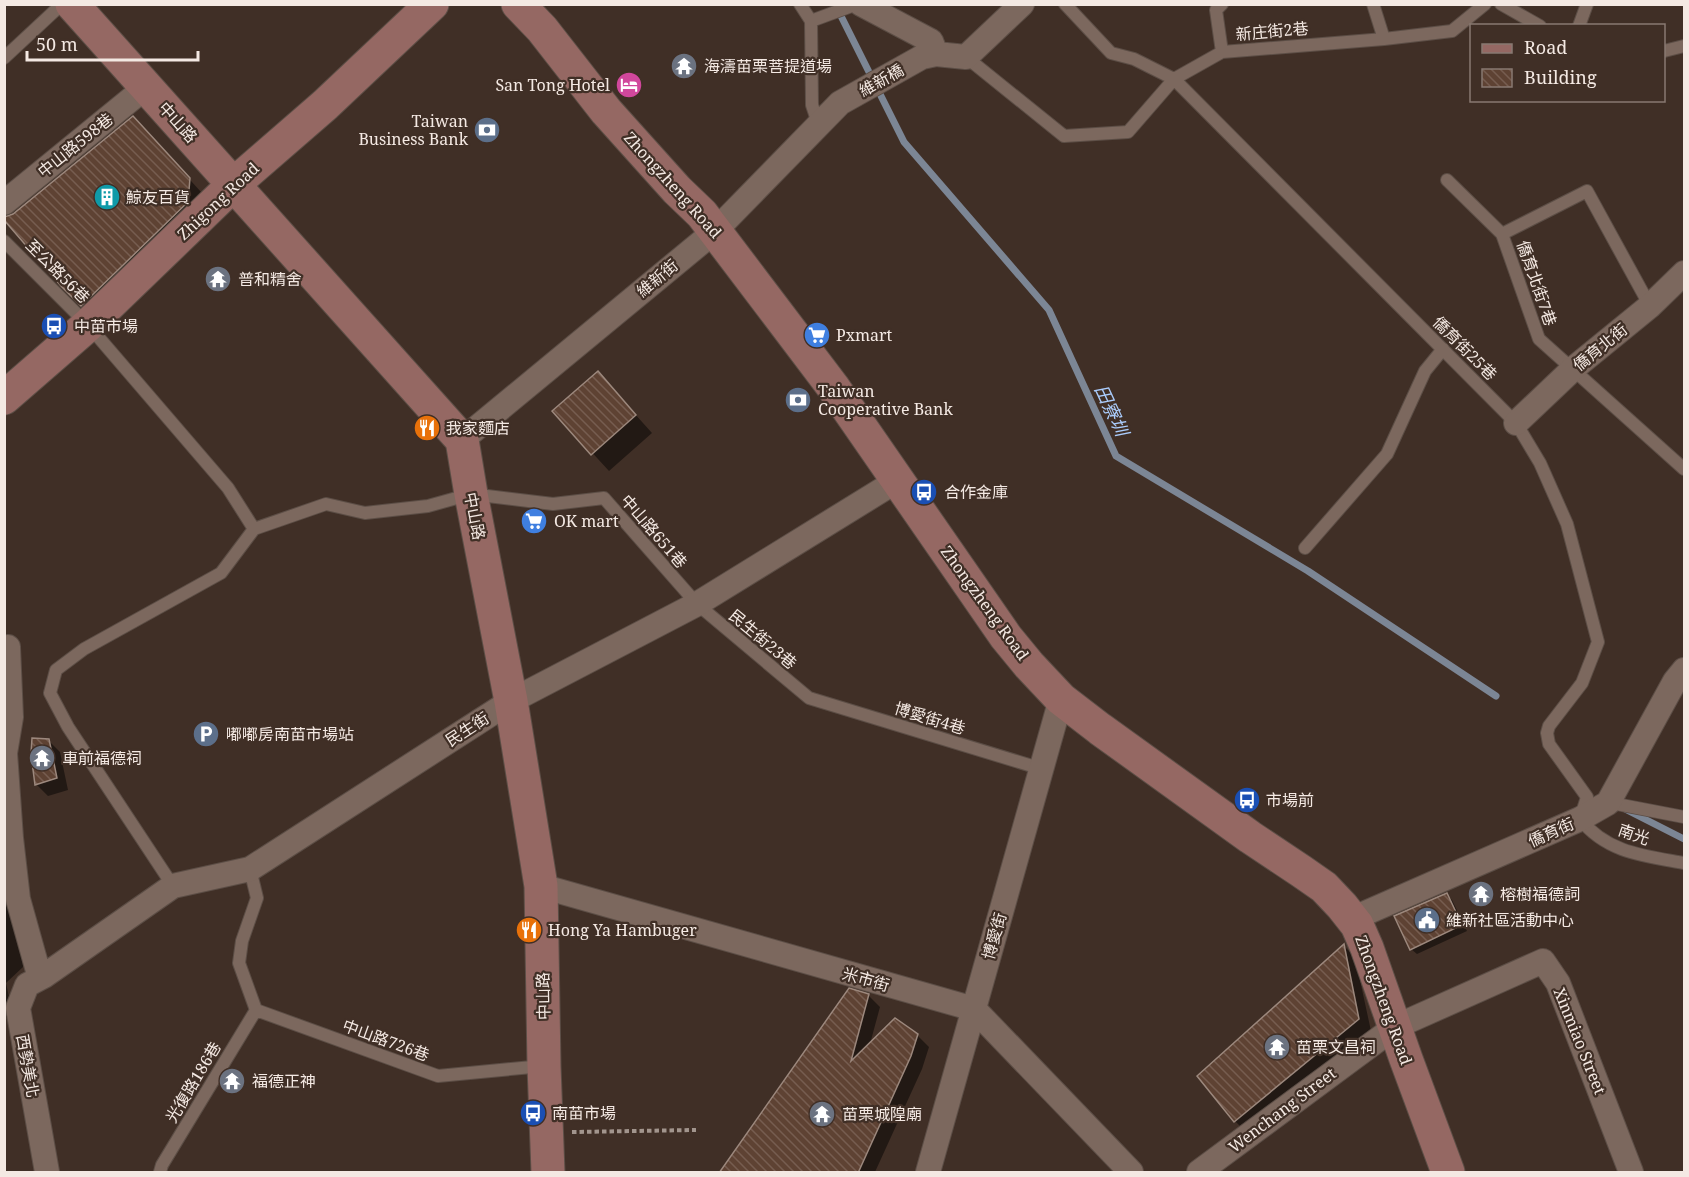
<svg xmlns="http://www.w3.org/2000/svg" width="1689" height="1177" font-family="'Noto Serif','Noto Sans TC',serif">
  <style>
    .shadow { fill: #0007 }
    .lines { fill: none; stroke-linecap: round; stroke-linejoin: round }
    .stream { stroke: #7c8695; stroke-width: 7 }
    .building { fill: url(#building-back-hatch); stroke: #9c887d; stroke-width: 1.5 }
    .lane-casing { stroke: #5c4e46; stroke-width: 14 }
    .street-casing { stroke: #5c4e46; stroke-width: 26 }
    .secondary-casing { stroke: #5c4e46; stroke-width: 35 }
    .path { stroke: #a2958d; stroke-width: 4; stroke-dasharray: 4.5 3; stroke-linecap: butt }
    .lane { stroke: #7c685e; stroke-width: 12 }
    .street { stroke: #7c685e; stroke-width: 24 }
    .secondary { stroke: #956863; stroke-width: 33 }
    .labels { text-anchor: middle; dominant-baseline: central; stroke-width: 4.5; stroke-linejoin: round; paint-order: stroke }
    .street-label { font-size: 16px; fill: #f4e9e3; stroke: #402f26 }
    .poi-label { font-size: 16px; fill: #f4e9e3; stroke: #402f26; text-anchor: start }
    .water-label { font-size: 18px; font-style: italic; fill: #aaccfc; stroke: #402f26 }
  </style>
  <defs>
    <pattern id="building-back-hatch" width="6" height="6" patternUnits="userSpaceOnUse" patternTransform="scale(1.5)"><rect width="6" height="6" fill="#5e4233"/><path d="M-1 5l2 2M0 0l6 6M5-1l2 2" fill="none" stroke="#765d50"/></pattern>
  </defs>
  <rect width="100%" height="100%" fill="#402f26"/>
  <path class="shadow" d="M145,130L201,192L200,214L93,317L62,285L14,215Z
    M598,373L652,433L609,471L554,411Z
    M48,740L60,752L68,790L48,796L36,784Z
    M4,841L20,933L23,967L6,983L13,1016L4,1018Z
    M1447,895L1452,900L1467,931L1417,954L1411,949Z
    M1344,946L1355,957L1371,1031L1247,1133L1235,1121L1199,1076Z
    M868,995L880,1007L870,1044L917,1035L929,1047L922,1069L875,1172H721Z"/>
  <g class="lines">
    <path class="stream" d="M835,4L904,142L1049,310L1116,456L1308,571L1496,696
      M1625,809L1684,839"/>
  </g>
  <path class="building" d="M133,116L190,178L188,202L81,306L61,286L4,220V217L13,214Z
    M598,371L636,415L591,455L552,411Z
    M32,738L49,739L57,778L35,785L31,754Z
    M1447,893L1462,925L1410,950L1394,916Z
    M1344,944L1359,1019L1234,1122L1197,1076Z
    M849,988L869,994L851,1061L895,1018L918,1034L911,1056L858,1173H719Z"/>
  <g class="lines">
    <defs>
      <path id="lane" d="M800,4L811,21L812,105L818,123
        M1065,4L1111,53L1134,59L1174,79L1516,423L1540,463L1567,524L1598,642L1582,683L1549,726L1547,733L1549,744L1587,797L1580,819C1607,853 1645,856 1684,863
        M1373,4L1384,39
        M1501,4L1540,26
        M811,21L857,4
        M1579,26L1587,4
        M1664,51L1684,46
        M1222,52L1216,10L1222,4
        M966,57L1064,136L1128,132L1174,79L1222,52L1384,39L1452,31L1485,4
        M4,58L62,4
        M1447,180L1502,234L1539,339L1684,469
        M1502,234L1587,191L1650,306
        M4,241L88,325L228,488L254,529L221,573L84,649L56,670L50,693L68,727L173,886
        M254,529L326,504L365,513L428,506L471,494L553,504L604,498L697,604L809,698L1042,769
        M1305,548L1387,454L1425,371L1443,349
        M1606,802L1684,817
        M250,869L257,898L242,941L239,963L256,1010
        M256,1010L438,1076L543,1066
        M160,1172L162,1165L256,1010"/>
      <path id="street" d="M861,4L931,41L936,54
        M4,203L146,87
        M1516,423L1574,368L1650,306L1684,273
        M462,440L715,231L840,103L922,57L936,54L966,57L1022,4
        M8,647L11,717L5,753L11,838L18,899L40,978
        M541,886L974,1009L1131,1172
        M1352,919L1580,819L1608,803L1675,681L1684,670
        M47,1172L18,1008L27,985L44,976L173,886L250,869L511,701L697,604L898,480
        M928,1172L1061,699
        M1199,1172L1395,1027L1543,961L1558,983L1631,1172"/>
      <path id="secondary" d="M72,4L462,440L471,494L511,701L541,886L544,1066L548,1172
        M518,4L542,29L606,111L677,190L702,214L833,387L1006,637L1029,665L1061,699L1100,729L1250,837L1301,871L1324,887L1342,906L1357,925L1367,948L1406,1059L1448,1172
        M4,398L88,325L234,184L325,105L432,4"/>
    </defs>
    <use href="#lane" class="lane-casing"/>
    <use href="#street" class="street-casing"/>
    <use href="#secondary" class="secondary-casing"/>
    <path class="path" d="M572,1132L696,1130"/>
    <use href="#lane" class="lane"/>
    <use href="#street" class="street"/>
    <use href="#secondary" class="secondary"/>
  </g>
  <defs>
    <symbol id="temple-disc" viewBox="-11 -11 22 22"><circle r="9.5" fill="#6b7280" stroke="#402f26"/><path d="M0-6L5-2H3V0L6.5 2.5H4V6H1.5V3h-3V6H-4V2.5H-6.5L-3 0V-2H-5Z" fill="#fff"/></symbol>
    <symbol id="hotel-disc" viewBox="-11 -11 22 22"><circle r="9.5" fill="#d1479c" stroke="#402f26"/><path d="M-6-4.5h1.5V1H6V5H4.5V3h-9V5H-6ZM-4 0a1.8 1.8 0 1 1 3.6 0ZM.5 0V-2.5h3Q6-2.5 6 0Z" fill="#fff"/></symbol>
    <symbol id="bank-disc" viewBox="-11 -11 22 22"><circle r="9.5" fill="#5c6f8a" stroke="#402f26"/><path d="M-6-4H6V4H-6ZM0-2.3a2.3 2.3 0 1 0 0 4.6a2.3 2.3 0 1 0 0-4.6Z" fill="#fff"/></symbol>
    <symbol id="building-disc" viewBox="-11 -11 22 22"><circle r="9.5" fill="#0f9aa8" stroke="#402f26"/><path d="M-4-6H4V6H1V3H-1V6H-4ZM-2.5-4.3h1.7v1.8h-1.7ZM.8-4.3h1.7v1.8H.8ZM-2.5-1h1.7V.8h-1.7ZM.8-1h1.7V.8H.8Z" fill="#fff"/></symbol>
    <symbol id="bus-disc" viewBox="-11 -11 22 22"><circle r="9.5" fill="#1a4fb4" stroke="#402f26"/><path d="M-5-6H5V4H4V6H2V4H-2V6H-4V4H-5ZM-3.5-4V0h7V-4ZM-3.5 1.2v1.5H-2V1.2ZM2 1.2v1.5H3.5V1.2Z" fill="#fff"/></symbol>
    <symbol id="supermarket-disc" viewBox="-11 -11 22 22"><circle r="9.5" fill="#3f7fe0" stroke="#402f26"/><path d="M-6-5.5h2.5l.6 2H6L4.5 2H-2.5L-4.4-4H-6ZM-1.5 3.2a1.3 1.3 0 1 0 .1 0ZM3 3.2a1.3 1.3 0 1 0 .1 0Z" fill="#fff"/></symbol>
    <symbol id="restaurant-disc" viewBox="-11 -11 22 22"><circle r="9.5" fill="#e8710a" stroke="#402f26"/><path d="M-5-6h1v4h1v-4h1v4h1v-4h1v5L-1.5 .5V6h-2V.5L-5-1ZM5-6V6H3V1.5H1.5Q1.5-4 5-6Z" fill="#fff"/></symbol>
    <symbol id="parking-disc" viewBox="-11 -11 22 22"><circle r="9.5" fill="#5c6f8a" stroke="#402f26"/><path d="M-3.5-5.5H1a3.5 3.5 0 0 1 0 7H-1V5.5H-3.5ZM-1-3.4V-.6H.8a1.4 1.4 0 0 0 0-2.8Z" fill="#fff"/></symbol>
    <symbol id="civic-disc" viewBox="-11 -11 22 22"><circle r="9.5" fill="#5c6f8a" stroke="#402f26"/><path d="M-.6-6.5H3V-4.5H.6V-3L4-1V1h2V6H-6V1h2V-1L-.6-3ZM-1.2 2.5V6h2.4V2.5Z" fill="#fff"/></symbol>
  </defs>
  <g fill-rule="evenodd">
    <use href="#temple-disc" x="669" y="51" width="30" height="30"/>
    <use href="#hotel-disc" x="614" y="70" width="30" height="30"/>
    <use href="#bank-disc" x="472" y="115" width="30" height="30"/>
    <use href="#building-disc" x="92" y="182" width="30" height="30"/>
    <use href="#temple-disc" x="203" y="264" width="30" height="30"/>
    <use href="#bus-disc" x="39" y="311" width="30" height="30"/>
    <use href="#supermarket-disc" x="802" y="320" width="30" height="30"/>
    <use href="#bank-disc" x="783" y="385" width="30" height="30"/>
    <use href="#restaurant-disc" x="412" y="413" width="30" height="30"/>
    <use href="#bus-disc" x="909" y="477" width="30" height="30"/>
    <use href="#supermarket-disc" x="519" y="506" width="30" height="30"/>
    <use href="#parking-disc" x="191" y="719" width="30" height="30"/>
    <use href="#temple-disc" x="27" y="743" width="30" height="30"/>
    <use href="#bus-disc" x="1232" y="785" width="30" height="30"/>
    <use href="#temple-disc" x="1466" y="879" width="30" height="30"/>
    <use href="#civic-disc" x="1412" y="905" width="30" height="30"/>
    <use href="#restaurant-disc" x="514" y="915" width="30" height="30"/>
    <use href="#temple-disc" x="1262" y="1032" width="30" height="30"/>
    <use href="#temple-disc" x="217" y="1066" width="30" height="30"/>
    <use href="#bus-disc" x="518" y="1098" width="30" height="30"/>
    <use href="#temple-disc" x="807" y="1099" width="30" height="30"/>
  </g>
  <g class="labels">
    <g class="street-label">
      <text transform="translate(1272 31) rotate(-5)">新庄街2巷</text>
      <text transform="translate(881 80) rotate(-29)">維新橋</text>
      <text transform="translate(178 122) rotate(48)">中山路</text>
      <text transform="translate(75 145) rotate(-39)">中山路598巷</text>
      <text transform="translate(673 185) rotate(48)">Zhongzheng Road</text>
      <text transform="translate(218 201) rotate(-43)">Zhigong Road</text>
      <text transform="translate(58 271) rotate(45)">至公路56巷</text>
      <text transform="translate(657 278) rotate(-40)">維新街</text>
      <text transform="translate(1537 283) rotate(71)">僑育北街7巷</text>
      <text transform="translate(1600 347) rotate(-39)">僑育北街</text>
      <text transform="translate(1465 348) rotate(45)">僑育街25巷</text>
      <text transform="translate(475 516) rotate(79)">中山路</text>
      <text transform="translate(654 531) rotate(49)">中山路651巷</text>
      <text transform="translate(985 603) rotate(54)">Zhongzheng Road</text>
      <text transform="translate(763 639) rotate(40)">民生街23巷</text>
      <text transform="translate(930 718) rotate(17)">博愛街4巷</text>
      <text transform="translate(467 729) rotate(-33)">民生街</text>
      <text transform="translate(1551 832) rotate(-24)">僑育街</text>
      <text transform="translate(1634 834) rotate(19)">南光</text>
      <text transform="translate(994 936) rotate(-74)">博愛街</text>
      <text transform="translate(866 979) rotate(16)">米市街</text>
      <text transform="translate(543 996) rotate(-91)">中山路</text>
      <text transform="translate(1384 1000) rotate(70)">Zhongzheng Road</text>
      <text transform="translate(386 1040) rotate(20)">中山路726巷</text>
      <text transform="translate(1580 1041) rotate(68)">Xinmiao Street</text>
      <text transform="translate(28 1066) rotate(80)">西勢美北</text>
      <text transform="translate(193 1082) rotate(-59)">光復路186巷</text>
      <text transform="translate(1282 1110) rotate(-37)">Wenchang Street</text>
    </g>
    <g class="poi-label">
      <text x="704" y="66">海濤苗栗菩提道場</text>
      <text x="610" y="85" text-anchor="end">San Tong Hotel</text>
      <text x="468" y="121" text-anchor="end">Taiwan<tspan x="468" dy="18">Business Bank</tspan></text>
      <text x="126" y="197">鯨友百貨</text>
      <text x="238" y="279">普和精舍</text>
      <text x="74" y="326">中苗市場</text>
      <text x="836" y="335">Pxmart</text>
      <text x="818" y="391">Taiwan<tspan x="818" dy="18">Cooperative Bank</tspan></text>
      <text x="446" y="428">我家麵店</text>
      <text x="944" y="492">合作金庫</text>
      <text x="554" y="521">OK mart</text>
      <text x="226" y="734">嘟嘟房南苗市場站</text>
      <text x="62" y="758">車前福德祠</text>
      <text x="1266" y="800">市場前</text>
      <text x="1500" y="894">榕樹福德詞</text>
      <text x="1446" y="920">維新社區活動中心</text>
      <text x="548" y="930">Hong Ya Hambuger</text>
      <text x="1296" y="1047">苗栗文昌祠</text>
      <text x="252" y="1081">福德正神</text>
      <text x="552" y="1113">南苗市場</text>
      <text x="842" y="1114">苗栗城隍廟</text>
    </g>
    <g class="water-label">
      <text transform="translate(1112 410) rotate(65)">田寮圳</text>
    </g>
  </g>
  <rect width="1689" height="1177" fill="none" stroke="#f4e9e3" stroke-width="12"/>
  <rect x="1470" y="24" width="195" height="78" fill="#402f26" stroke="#887972" stroke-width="1.5"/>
  <rect x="1482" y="44" width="30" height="9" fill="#956863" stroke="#887972" stroke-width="1.5"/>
  <text x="1524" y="54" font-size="18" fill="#f4e9e3">Road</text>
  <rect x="1482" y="69" width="30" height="18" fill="url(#building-back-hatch)" stroke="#887972" stroke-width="1.5"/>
  <text x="1524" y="84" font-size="18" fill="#f4e9e3">Building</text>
  <path d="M27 51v9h171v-9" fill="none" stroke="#f4e9e3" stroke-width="3"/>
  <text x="36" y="51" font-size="18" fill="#f4e9e3" stroke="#402f26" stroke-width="4.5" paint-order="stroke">50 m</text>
</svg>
